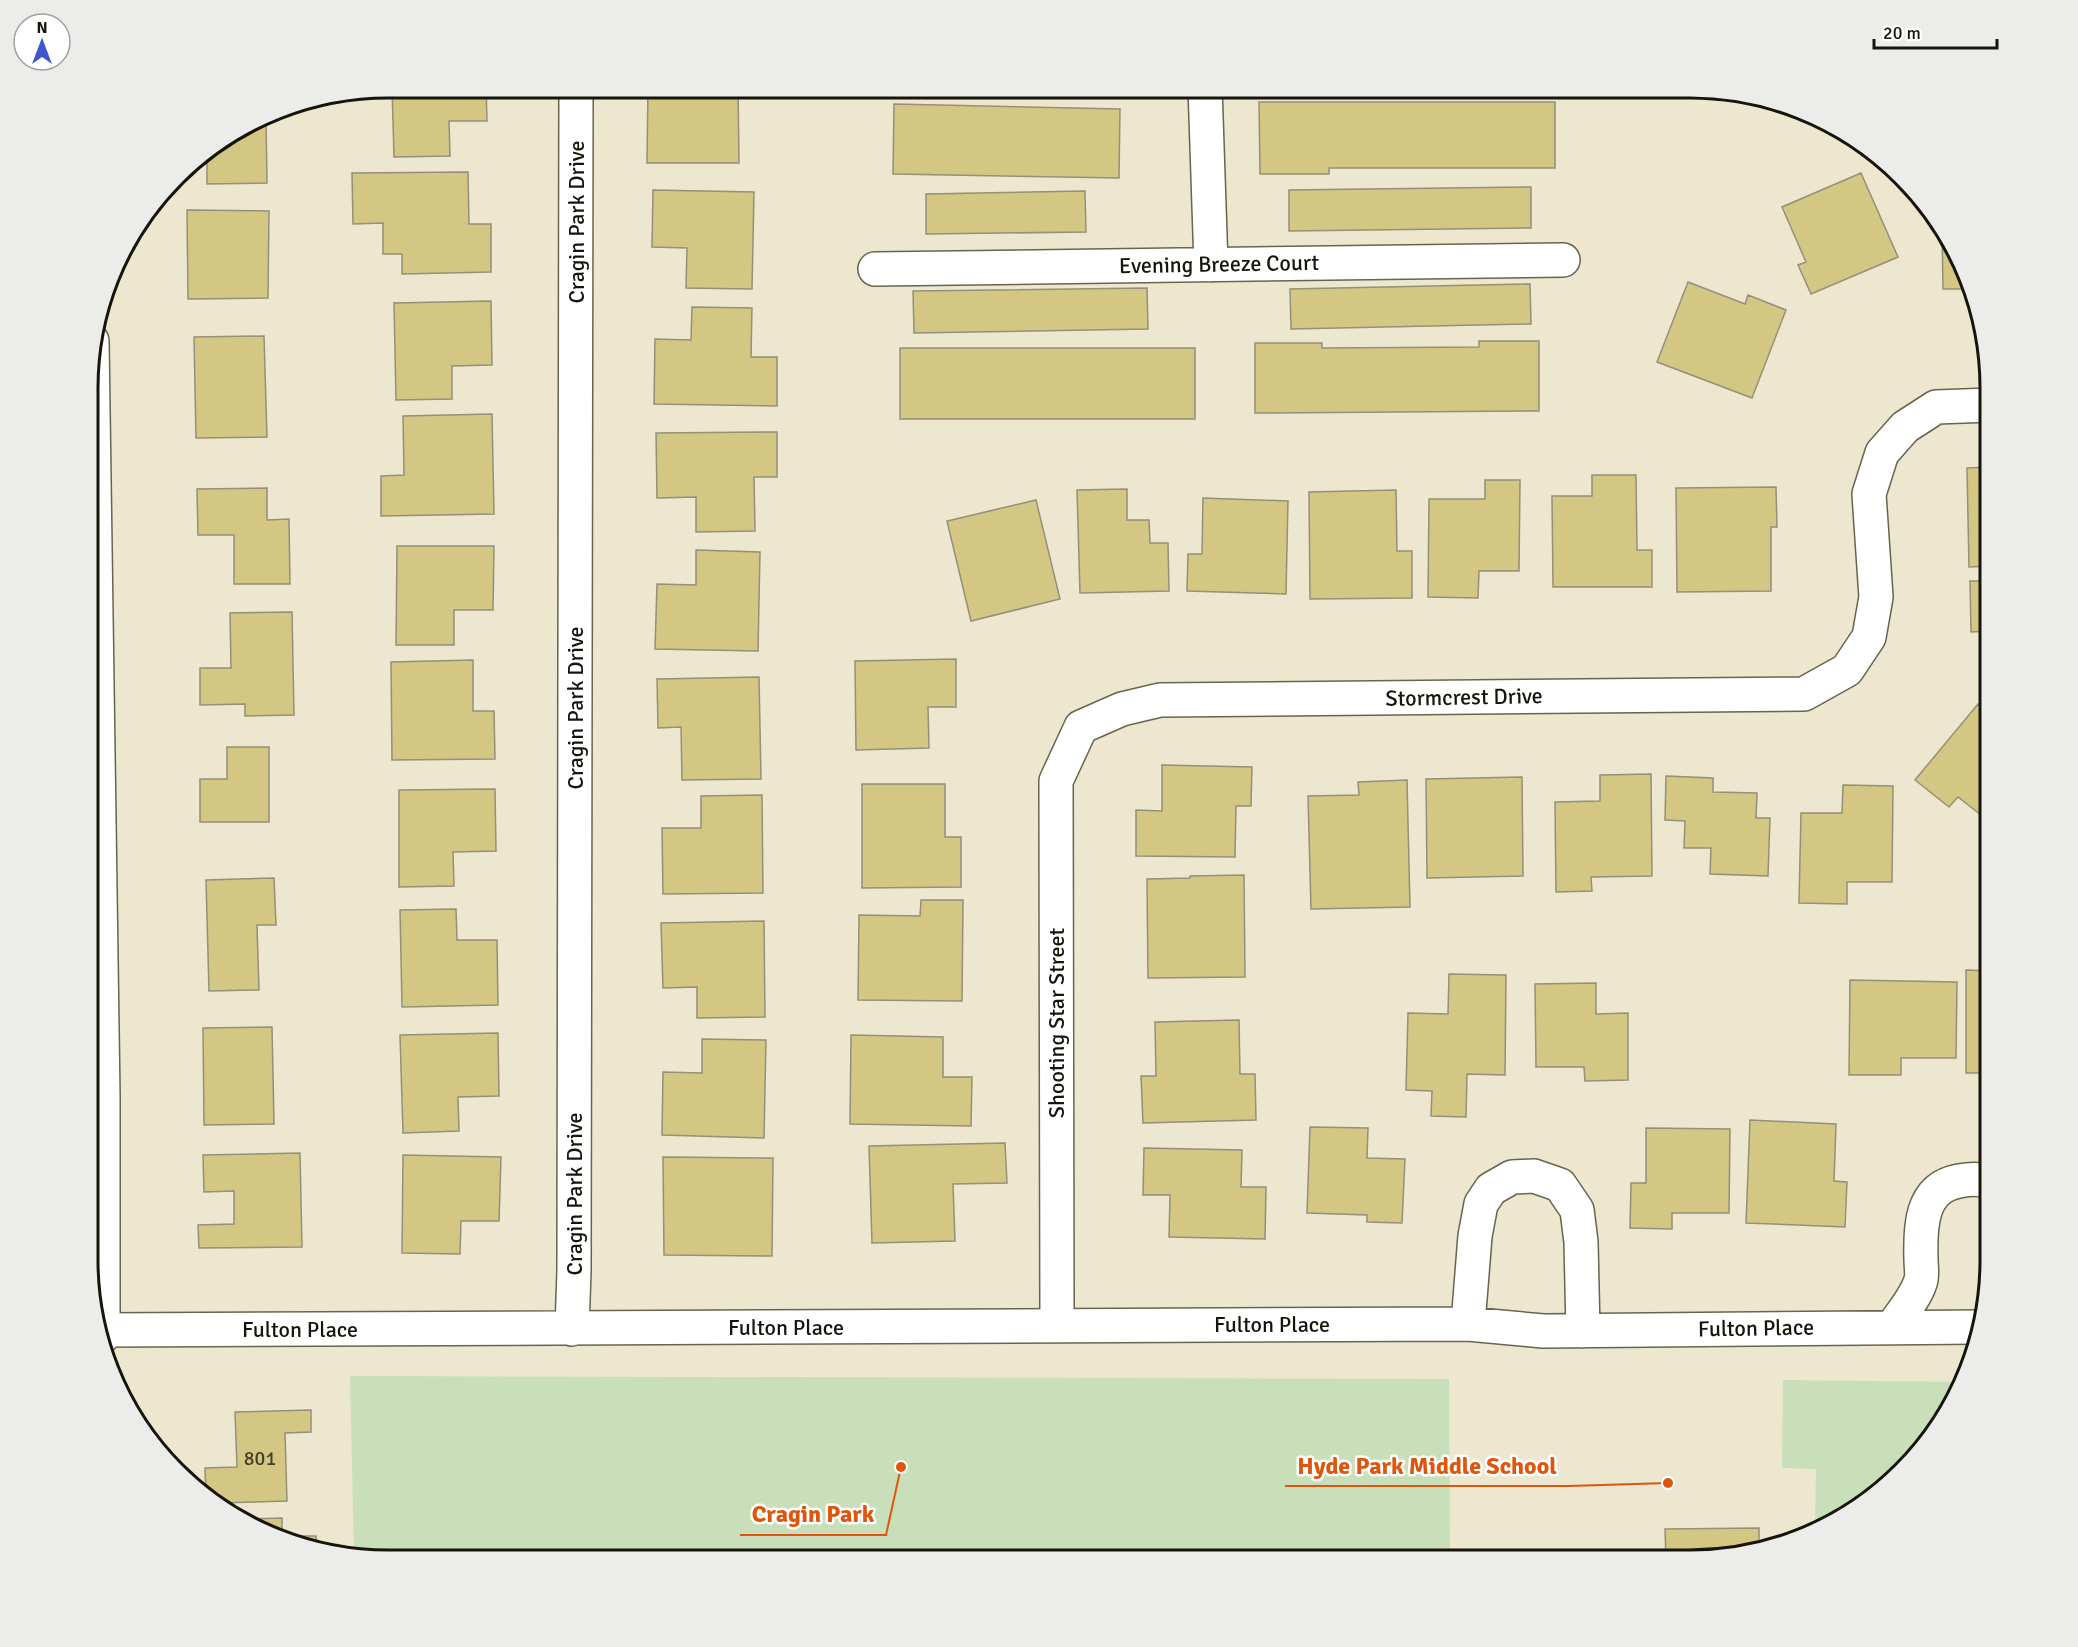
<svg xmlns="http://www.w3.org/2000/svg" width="2078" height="1647" font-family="Signika,sans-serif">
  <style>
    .green { fill: #c9dfb9 }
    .building { fill: #d4c683; stroke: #949079; stroke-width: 1.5 }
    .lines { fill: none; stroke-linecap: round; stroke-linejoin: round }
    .minor-casing { stroke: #68644e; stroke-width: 36 }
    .minor { stroke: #fff; stroke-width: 33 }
    .labels { text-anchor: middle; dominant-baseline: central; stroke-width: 5; stroke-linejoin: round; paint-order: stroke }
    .number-label { font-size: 20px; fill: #464029 }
    .street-label { font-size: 22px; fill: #16140b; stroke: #fff }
    .rim { fill: none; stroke: #16140b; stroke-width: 3 }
    .leader { fill: none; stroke: #de560c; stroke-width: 2 }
    .callout-dot { fill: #de560c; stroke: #fff; stroke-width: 2 }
    .callout-label { font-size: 24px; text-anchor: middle; font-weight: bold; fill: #de560c; stroke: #fff; stroke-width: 5; stroke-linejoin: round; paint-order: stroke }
  </style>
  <rect width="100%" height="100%" fill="#ece7ce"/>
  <path class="green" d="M350,1376L1449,1379L1450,1560L369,1559L354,1556Z
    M1783,1380L1963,1382L1916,1458L1858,1509L1815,1532L1816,1469L1782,1468Z"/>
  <path class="building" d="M392,87H486L487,121H449L450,156L394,157Z
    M648,87H738L739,163H647Z
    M1259,102H1555V168H1329V174H1260Z
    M894,104L1120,109L1119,178L893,174Z
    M266,118L267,183L207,184V152Z
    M468,172L469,224H491V272L402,274V254H383V223L353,224L352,173Z
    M1861,173L1898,257L1811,294L1798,265L1806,262L1782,207Z
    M1531,187V228L1289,231V190Z
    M653,190L754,192L752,289L686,288L687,248L652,247Z
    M1085,191L1086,232L926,234V194Z
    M187,210L269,211L268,298L188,299Z
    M1942,227L1968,272L1971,289H1943Z
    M1688,282L1745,304L1748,295L1786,310L1752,398L1657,362Z
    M1530,284L1531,324L1291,329L1290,289Z
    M1147,288L1148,329L914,333L913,291Z
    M491,301L492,365L452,366V399L396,400L394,303Z
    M692,307L752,308L751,357H777V406L654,404L655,339L691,340Z
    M264,336L267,437L196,438L194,337Z
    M1479,341H1539V411L1255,413V343H1322V348L1479,347Z
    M900,348H1195V419H900Z
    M492,414L494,514L381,516V476L404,475L403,416Z
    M777,432V477H754L755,531L696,532V497L657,498L656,433Z
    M1991,467V566L1969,567L1967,468Z
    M1592,475H1636L1637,550H1652V587H1553L1552,496H1592Z
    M1485,480H1520L1519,571H1479L1478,598L1428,597L1429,499H1485Z
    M1776,487L1777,527H1771V591L1677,592L1676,488Z
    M267,488V520L289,519L290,584H234V535H198L197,489Z
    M1127,489V520H1149L1150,543H1168L1169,591L1080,593L1077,490Z
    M1396,490L1397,551H1412V598L1310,599L1309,492Z
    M1203,498L1288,501L1286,594L1187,591L1188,554H1202Z
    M1036,500L1060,599L971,621L947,521Z
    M397,546H494L493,610H454V645H396Z
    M696,550L760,552L758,651L655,649L657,584L696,585Z
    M1970,581H1991V631L1971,632Z
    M292,612L294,715L245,716V704L200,705V668H231L230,613Z
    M956,659V707H928L929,748L856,750L855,661Z
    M473,660V711H494L495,759L392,760L391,662Z
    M759,677L761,779L682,780L681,727L658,728L657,679Z
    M1978,704L1991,715V823L1958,797L1949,807L1915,780Z
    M227,747H269V822H200V779H227Z
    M1162,765L1252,767L1251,806H1236L1235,857L1136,856V810L1162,811Z
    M1651,774L1652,876L1591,877L1592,891L1556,892L1555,802L1600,801V775Z
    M1666,776L1713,778V792L1757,793L1756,818H1770L1768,876L1710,874L1711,848H1684L1685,821L1665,820Z
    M1522,777L1523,876L1427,878L1426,779Z
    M1407,780L1410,907L1311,909L1308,796L1359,795L1358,782Z
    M862,784H945V837H961V887L862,888Z
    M1843,785L1893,786L1892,882H1847V904L1799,903L1801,813H1842Z
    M495,789L496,851L453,852L454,886L399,887V790Z
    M762,795L763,893L663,894L662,828H701V796Z
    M1244,875L1245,977L1148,978L1147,879L1190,878V876Z
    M274,878L276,925H257L259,990L209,991L206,880Z
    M921,900H963L962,1001L858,1000L859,915L920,916Z
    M456,909L457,940H497L498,1005L402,1007L400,910Z
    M764,921L765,1017L697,1018V987L663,988L661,923Z
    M1966,970L1991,971L1990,1073H1966Z
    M1449,974L1506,975L1505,1075L1467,1074L1466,1117L1431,1116L1432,1091L1406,1090L1408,1013L1448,1014Z
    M1850,980L1957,982L1956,1058H1901V1075H1849Z
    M1596,983V1014L1628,1013V1080L1585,1081L1584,1067H1536L1535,984Z
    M1239,1020L1240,1074H1255L1256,1120L1143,1123L1141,1076H1156L1155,1022Z
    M272,1027L274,1124L204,1125L203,1028Z
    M498,1033L499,1096L458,1097L459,1131L403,1133L400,1035Z
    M851,1035L943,1037V1077H972L971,1126L850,1124Z
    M702,1039L766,1040L764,1138L662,1135L663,1072L702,1073Z
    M1750,1120L1836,1124L1834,1181L1847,1182L1845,1227L1746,1223Z
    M1310,1127L1368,1128L1367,1158L1405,1159L1402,1223L1367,1222V1215L1307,1213Z
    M1646,1128L1730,1129L1729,1213H1672V1229L1630,1228L1631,1183H1646Z
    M1005,1143L1007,1183L953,1184L955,1241L872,1243L869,1146Z
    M1144,1148L1242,1150L1241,1187H1266L1265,1239L1169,1237L1170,1195H1143Z
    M300,1153L302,1247L199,1248L198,1225L234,1224V1191L204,1192L203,1155Z
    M403,1155L501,1157L499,1221H461L460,1254L402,1253Z
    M663,1157L773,1158L772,1256L664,1255Z
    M311,1410V1432L285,1433L287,1501L218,1503L206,1495L205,1468L237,1467L235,1412Z
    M282,1518V1536H316L317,1547L272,1537L243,1519Z
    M1759,1528V1546L1690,1560H1666L1665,1529Z"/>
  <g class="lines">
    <defs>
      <path id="minor" d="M1205,87L1211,265
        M875,269L1563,260
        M92,341L103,1097V1336
        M1468,1324L1475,1236L1481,1204L1491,1189L1512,1177L1534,1176L1560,1185L1577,1210L1581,1242L1583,1331
        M1057,1325L1056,781L1081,727L1122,709L1160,700L1804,694L1847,670L1869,637L1876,597L1869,494L1882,453L1905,427L1936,407L1991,405
        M1893,1326C1902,1313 1915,1298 1920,1283C1923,1276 1921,1267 1921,1260C1920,1228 1920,1188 1959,1181C1969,1179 1981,1178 1990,1183
        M572,1329L574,1271L576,87
        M103,1330L1468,1324L1543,1331L1979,1327"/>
    </defs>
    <use href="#minor" class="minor-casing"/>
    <use href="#minor" class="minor"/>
  </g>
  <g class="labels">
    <g class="number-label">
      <text x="260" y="1458">801</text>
    </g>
    <g class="street-label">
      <text transform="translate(576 222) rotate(-90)">Cragin Park Drive</text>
      <text transform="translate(1219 264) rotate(-1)">Evening Breeze Court</text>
      <text transform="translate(1464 697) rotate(-1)">Stormcrest Drive</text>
      <text transform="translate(575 708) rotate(-90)">Cragin Park Drive</text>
      <text transform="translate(1056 1023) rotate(-90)">Shooting Star Street</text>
      <text transform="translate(574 1194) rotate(-90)">Cragin Park Drive</text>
      <text x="1272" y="1324">Fulton Place</text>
      <text x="786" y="1327">Fulton Place</text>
      <text transform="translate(1756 1328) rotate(-1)">Fulton Place</text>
      <text x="300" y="1329">Fulton Place</text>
    </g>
  </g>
  <path d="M0 0H2078V1647H0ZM388 98H1690A290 290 0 0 1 1980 388V1260A290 290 0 0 1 1690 1550H388A290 290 0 0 1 98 1260V388A290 290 0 0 1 388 98Z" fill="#ececeb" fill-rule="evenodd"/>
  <path class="rim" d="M388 98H1690A290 290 0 0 1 1980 388V1260A290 290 0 0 1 1690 1550H388A290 290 0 0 1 98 1260V388A290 290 0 0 1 388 98Z"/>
  <path class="leader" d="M1668 1483L1569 1486H1285M901 1467L886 1535H740"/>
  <g class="callout-dot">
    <circle cx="1668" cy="1483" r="6"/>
    <circle cx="901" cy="1467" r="6"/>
  </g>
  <g class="callout-label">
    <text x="1427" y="1474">Hyde Park Middle School</text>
    <text x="813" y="1522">Cragin Park</text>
  </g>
  <g transform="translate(42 42)"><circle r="28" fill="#ffffff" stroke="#a2a19d" stroke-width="1.5"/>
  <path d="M0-4.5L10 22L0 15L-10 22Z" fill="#3f57ca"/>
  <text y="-9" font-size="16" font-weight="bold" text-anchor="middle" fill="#16140b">N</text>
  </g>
  <path d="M1874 39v9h123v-9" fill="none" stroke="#16140b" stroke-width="3"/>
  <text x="1883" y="39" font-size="18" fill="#16140b" stroke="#ffffff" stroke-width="4.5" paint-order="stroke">20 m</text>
</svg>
